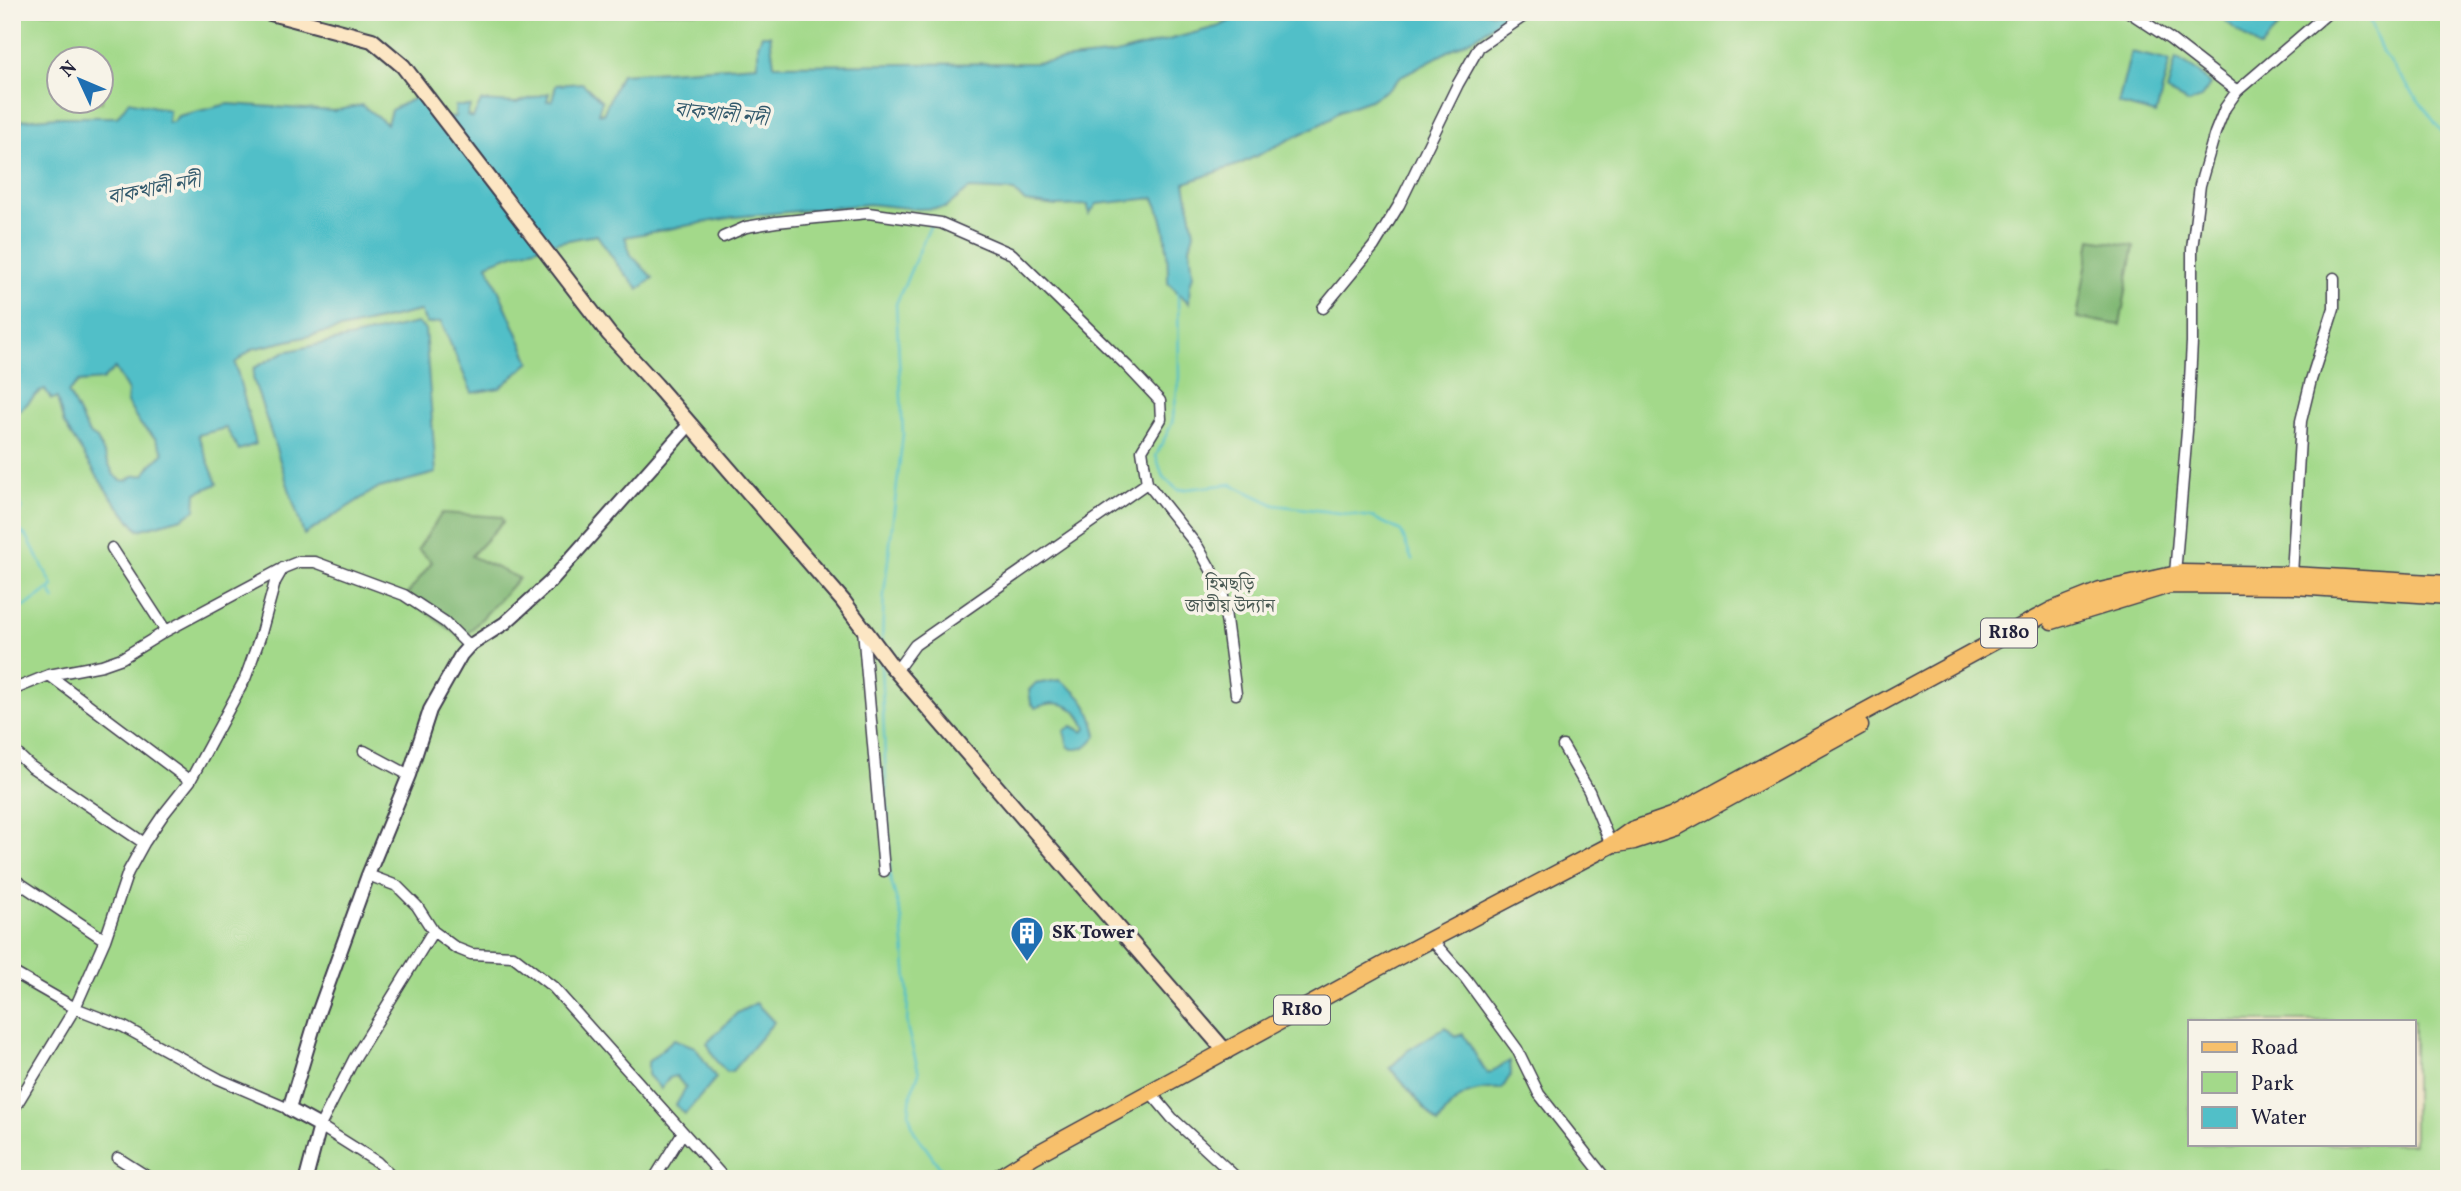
<svg xmlns="http://www.w3.org/2000/svg" width="2461" height="1191" font-family="Vollkorn,'Noto Serif Bengali',serif">
  <style>
    .green { fill: #a3d98a; stroke: #627e62; stroke-width: 2; fill-rule: evenodd }
    .forest { fill: #82b976; stroke: #526e58; stroke-width: 2 }
    .water { fill: #51bfc8; stroke: #3a7082; stroke-width: 2; fill-rule: evenodd }
    .lines { fill: none; stroke-linecap: round; stroke-linejoin: round }
    .stream { stroke: #51bfc8; stroke-width: 2.5 }
    .minor-casing { stroke: #403e4f; stroke-width: 13 }
    .tertiary-casing { stroke: #403e4f; stroke-width: 16 }
    .secondary-casing { stroke: #403e4f; stroke-width: 18 }
    .primary-casing { stroke: #403e4f; stroke-width: 19 }
    .minor { stroke: #fff; stroke-width: 10 }
    .tertiary { stroke: #fff; stroke-width: 12 }
    .secondary { stroke: #fce6c4; stroke-width: 14 }
    .primary { stroke: #f7c06c; stroke-width: 16 }
    .labels { text-anchor: middle; dominant-baseline: central; stroke-width: 7; stroke-linejoin: round; paint-order: stroke }
    .shield { fill: #f7f3e8; stroke: #62616f; stroke-width: 2 }
    .shield-label { font-size: 18px; font-weight: bold; fill: #22223b }
    .park-label { font-size: 19px; fill: #495953; stroke: #f7f3e8 }
    .poi-label { font-size: 19px; font-weight: bold; fill: #22223b; stroke: #f7f3e8; text-anchor: start }
    .water-label { font-size: 21px; font-style: italic; fill: #32596c; stroke: #f7f3e8 }
  </style>
  <rect width="100%" height="100%" fill="#f7f3e8"/>
  <filter id="ink" filterUnits="userSpaceOnUse"><feTurbulence type="fractalNoise" baseFrequency=".0143" numOctaves="2"/><feDisplacementMap in="SourceGraphic" scale="14" xChannelSelector="R" yChannelSelector="G"/><feConvolveMatrix kernelMatrix="1 2 1 2 8 2 1 2 1" color-interpolation-filters="sRGB"/></filter>
  <filter id="wash" filterUnits="userSpaceOnUse"><feTurbulence type="fractalNoise" baseFrequency=".00686" numOctaves="4" result="noise"/><feDisplacementMap in="SourceGraphic" scale="28" xChannelSelector="R" yChannelSelector="G"/><feGaussianBlur stdDeviation="1.57" result="paint"/><feColorMatrix in="noise" values="0 0 0 0 0 0 0 0 0 0 0 0 0 0 0 0 0 1.4 0 .05"/><feComposite in="paint" operator="in"/></filter>
  <g filter="url(#wash)">
    <rect width="100%" height="100%" fill="#ecdfbe"/>
    <path class="green" d="M12,12H2449V1179H12ZM60,60H102V102H60ZM2190,1021H2414V1144H2190Z"/>
    <path class="forest" d="M2091,239L2134,246L2120,325L2077,318Z
      M442,513L501,517L503,522L471,556L519,578L463,639L406,596L432,562L418,549Z"/>
    <path class="water" d="M1247,12H1510L1479,35L1401,76L1390,88L1370,100L1339,111L1327,121L1240,164L1185,183L1194,233L1190,247L1193,275L1190,285L1189,303L1168,283C1168,254 1167,225 1154,198L1097,204L1089,214L1088,205L1056,206L1025,202L1014,191L969,189L945,208L918,209L869,204L734,217L625,237L631,255L653,278L639,289L619,267L597,235C559,241 523,249 487,264L530,362L500,388L472,393L441,322L427,324L420,311L252,349L235,363L256,444L239,450L226,428L198,435L217,484L196,493L195,510L182,518L138,530L108,493L64,424L57,398L51,399L45,389C32,394 28,407 15,413L12,410V121L57,117H117L129,101L169,110L168,122H173L178,116L228,104L334,111L362,105L387,124L391,110L417,97L431,96L437,119L455,117V106H470L467,116L473,118L481,101L516,103L549,93L547,101H552L556,85L582,83L602,101L598,113L603,114L621,74L758,65V45L762,35H770L774,65L1034,63L1116,54L1220,26ZM115,368L128,391L127,403L141,425L155,438L164,453L151,465L144,475L133,476L127,481L121,480L114,475L97,439L89,434L68,392L79,382L102,380Z
      M2228,12H2291L2260,48L2224,20Z
      M2131,52L2170,61L2156,114L2118,104Z
      M2176,58L2200,73L2210,85L2201,98L2189,103L2167,92Z
      M417,323L425,329L436,473L376,489L304,535L253,378L254,368L284,352Z
      M1059,680C1082,693 1092,710 1097,735C1089,745 1084,750 1072,749L1068,746L1064,731L1072,726L1083,732L1086,729C1079,706 1058,697 1036,708L1031,703L1029,690L1035,684Z
      M756,1003L774,1022L732,1071L727,1072L717,1062L707,1043L737,1013Z
      M1445,1027L1456,1037L1463,1034L1487,1074L1510,1061L1511,1074L1502,1089C1470,1087 1453,1097 1438,1124L1390,1068L1407,1051Z
      M674,1039L695,1047L716,1078L685,1114L676,1105L686,1088L676,1076L669,1078L661,1089L648,1075V1062Z"/>
    <g class="lines">
      <path class="stream" d="M2366,12L2382,52L2449,141
        M1178,293L1179,378L1172,423L1156,456L1163,477L1178,490L1231,484L1275,505L1372,517L1401,531L1412,560
        M12,492L22,509L16,518V527L28,538L53,586L26,606L12,612
        M50,590L55,600
        M882,642L884,594L903,434L896,304L931,224
        M881,663L890,877L902,919L908,994L907,1027L919,1073L911,1093L909,1114L914,1131L948,1179"/>
    </g>
  </g>
  <g filter="url(#ink)">
    <g class="lines">
      <defs>
        <path id="minor" d="M2129,12L2170,39L2237,91
          M723,237L746,227L776,222L868,213L941,223L1012,254L1127,366L1160,401L1161,419L1142,450L1147,483L1198,547L1222,589L1236,694
          M1323,308L1374,246L1399,205L1458,84L1479,47L1530,12
          M112,548L166,631
          M2175,574L2188,419L2192,342V249L2200,185L2215,133L2225,108L2237,91L2329,12
          M2292,575L2301,421L2311,380L2334,308V278
          M863,629L884,871
          M896,671L915,645L1147,483
          M49,675L190,781
          M12,690L49,675L102,665L122,658L166,631L280,570
          M1563,746L1589,791L1611,845
          M12,749L30,766L144,843
          M364,751L409,775
          M368,875L397,886L417,906L433,931L456,948L471,954L513,956L553,987L725,1179
          M12,878L105,940
          M1432,940L1466,979L1517,1049L1539,1094L1606,1179
          M12,972L75,1008L124,1027L219,1079L289,1109
          M1151,1093L1172,1118L1238,1179
          M12,1112L75,1008L105,940L128,872L144,843L163,815L190,781L245,679L260,637L275,582L283,568L298,562H315L404,595L445,622L469,646
          M118,1158L151,1179
          M394,1179L377,1162L320,1126L354,1059L433,931
          M654,1179L683,1132"/>
        <path id="tertiary" d="M306,1179L320,1126L289,1109L318,1013L368,875L409,775L430,710L461,655L469,646L505,623L550,582L689,425"/>
        <path id="secondary" d="M267,12L372,40L403,66L609,334L656,385L843,601L890,664L1226,1052"/>
        <path id="primary" d="M2052,621L2169,585L2295,586L2449,596
          M1617,844L1634,841L1676,827L1860,726
          M996,1179L1033,1156L1394,959L1611,845L1632,830L1672,816L2052,610L2100,591L2182,573L2292,575L2449,584"/>
      </defs>
      <use href="#minor" class="minor-casing"/>
      <use href="#tertiary" class="tertiary-casing"/>
      <use href="#secondary" class="secondary-casing"/>
      <use href="#primary" class="primary-casing"/>
      <use href="#minor" class="minor"/>
      <use href="#tertiary" class="tertiary"/>
      <use href="#secondary" class="secondary"/>
      <use href="#primary" class="primary"/>
    </g>
  </g>
  <defs>
    <symbol id="building-pin" viewBox="-11 -11 22 30"><path d="M0 17L-7.5 6A9.5 9.5 0 1 1 7.5 6Z" fill="#1f6fb2" stroke="#f7f3e8"/><path d="M-4-6H4V6H1V3H-1V6H-4ZM-2.5-4.3h1.7v1.8h-1.7ZM.8-4.3h1.7v1.8H.8ZM-2.5-1h1.7V.8h-1.7ZM.8-1h1.7V.8H.8Z" fill="#fff"/></symbol>
  </defs>
  <g fill-rule="evenodd">
    <use href="#building-pin" x="1008" y="914" width="38" height="52"/>
  </g>
  <g class="labels">
    <g class="shield">
      <rect x="1981" y="618.5" width="56" height="29" rx="5"/>
      <rect x="1274" y="995.5" width="56" height="29" rx="5"/>
    </g>
    <g class="shield-label">
      <text x="2009" y="633">R180</text>
      <text x="1302" y="1010">R180</text>
    </g>
    <g class="park-label">
      <text x="1230" y="585">হিমছড়ি<tspan x="1230" dy="22">জাতীয় উদ্যান</tspan></text>
    </g>
    <g class="poi-label">
      <text x="1052" y="933">SK Tower</text>
    </g>
    <g class="water-label">
      <text transform="translate(721 115) rotate(6)">বাকখালী নদী</text>
      <text transform="translate(154 190) rotate(-11)">বাকখালী নদী</text>
    </g>
  </g>
  <rect width="2461" height="1191" fill="none" stroke="#f7f3e8" stroke-width="42"/>
  <rect x="2188" y="1020" width="228" height="126" fill="#f7f3e8" stroke="#a29fa3" stroke-width="2"/>
  <rect x="2202" y="1042" width="35" height="10" fill="#f7c06c" stroke="#a29fa3" stroke-width="2"/>
  <text x="2251" y="1054" font-size="21" fill="#22223b">Road</text>
  <rect x="2202" y="1072" width="35" height="21" fill="#a3d98a" stroke="#a29fa3" stroke-width="2"/>
  <text x="2251" y="1090" font-size="21" fill="#22223b">Park</text>
  <rect x="2202" y="1107" width="35" height="21" fill="#51bfc8" stroke="#a29fa3" stroke-width="2"/>
  <text x="2251" y="1124" font-size="21" fill="#22223b">Water</text>
  <g transform="translate(80 80) rotate(314)"><circle r="33" fill="#f7f3e8" stroke="#a29fa3" stroke-width="2"/>
  <path d="M0-5L12 26L0 18L-12 26Z" fill="#1f6fb2"/>
  <text y="-10" font-size="19" font-weight="bold" text-anchor="middle" fill="#22223b">N</text>
  </g>
</svg>
